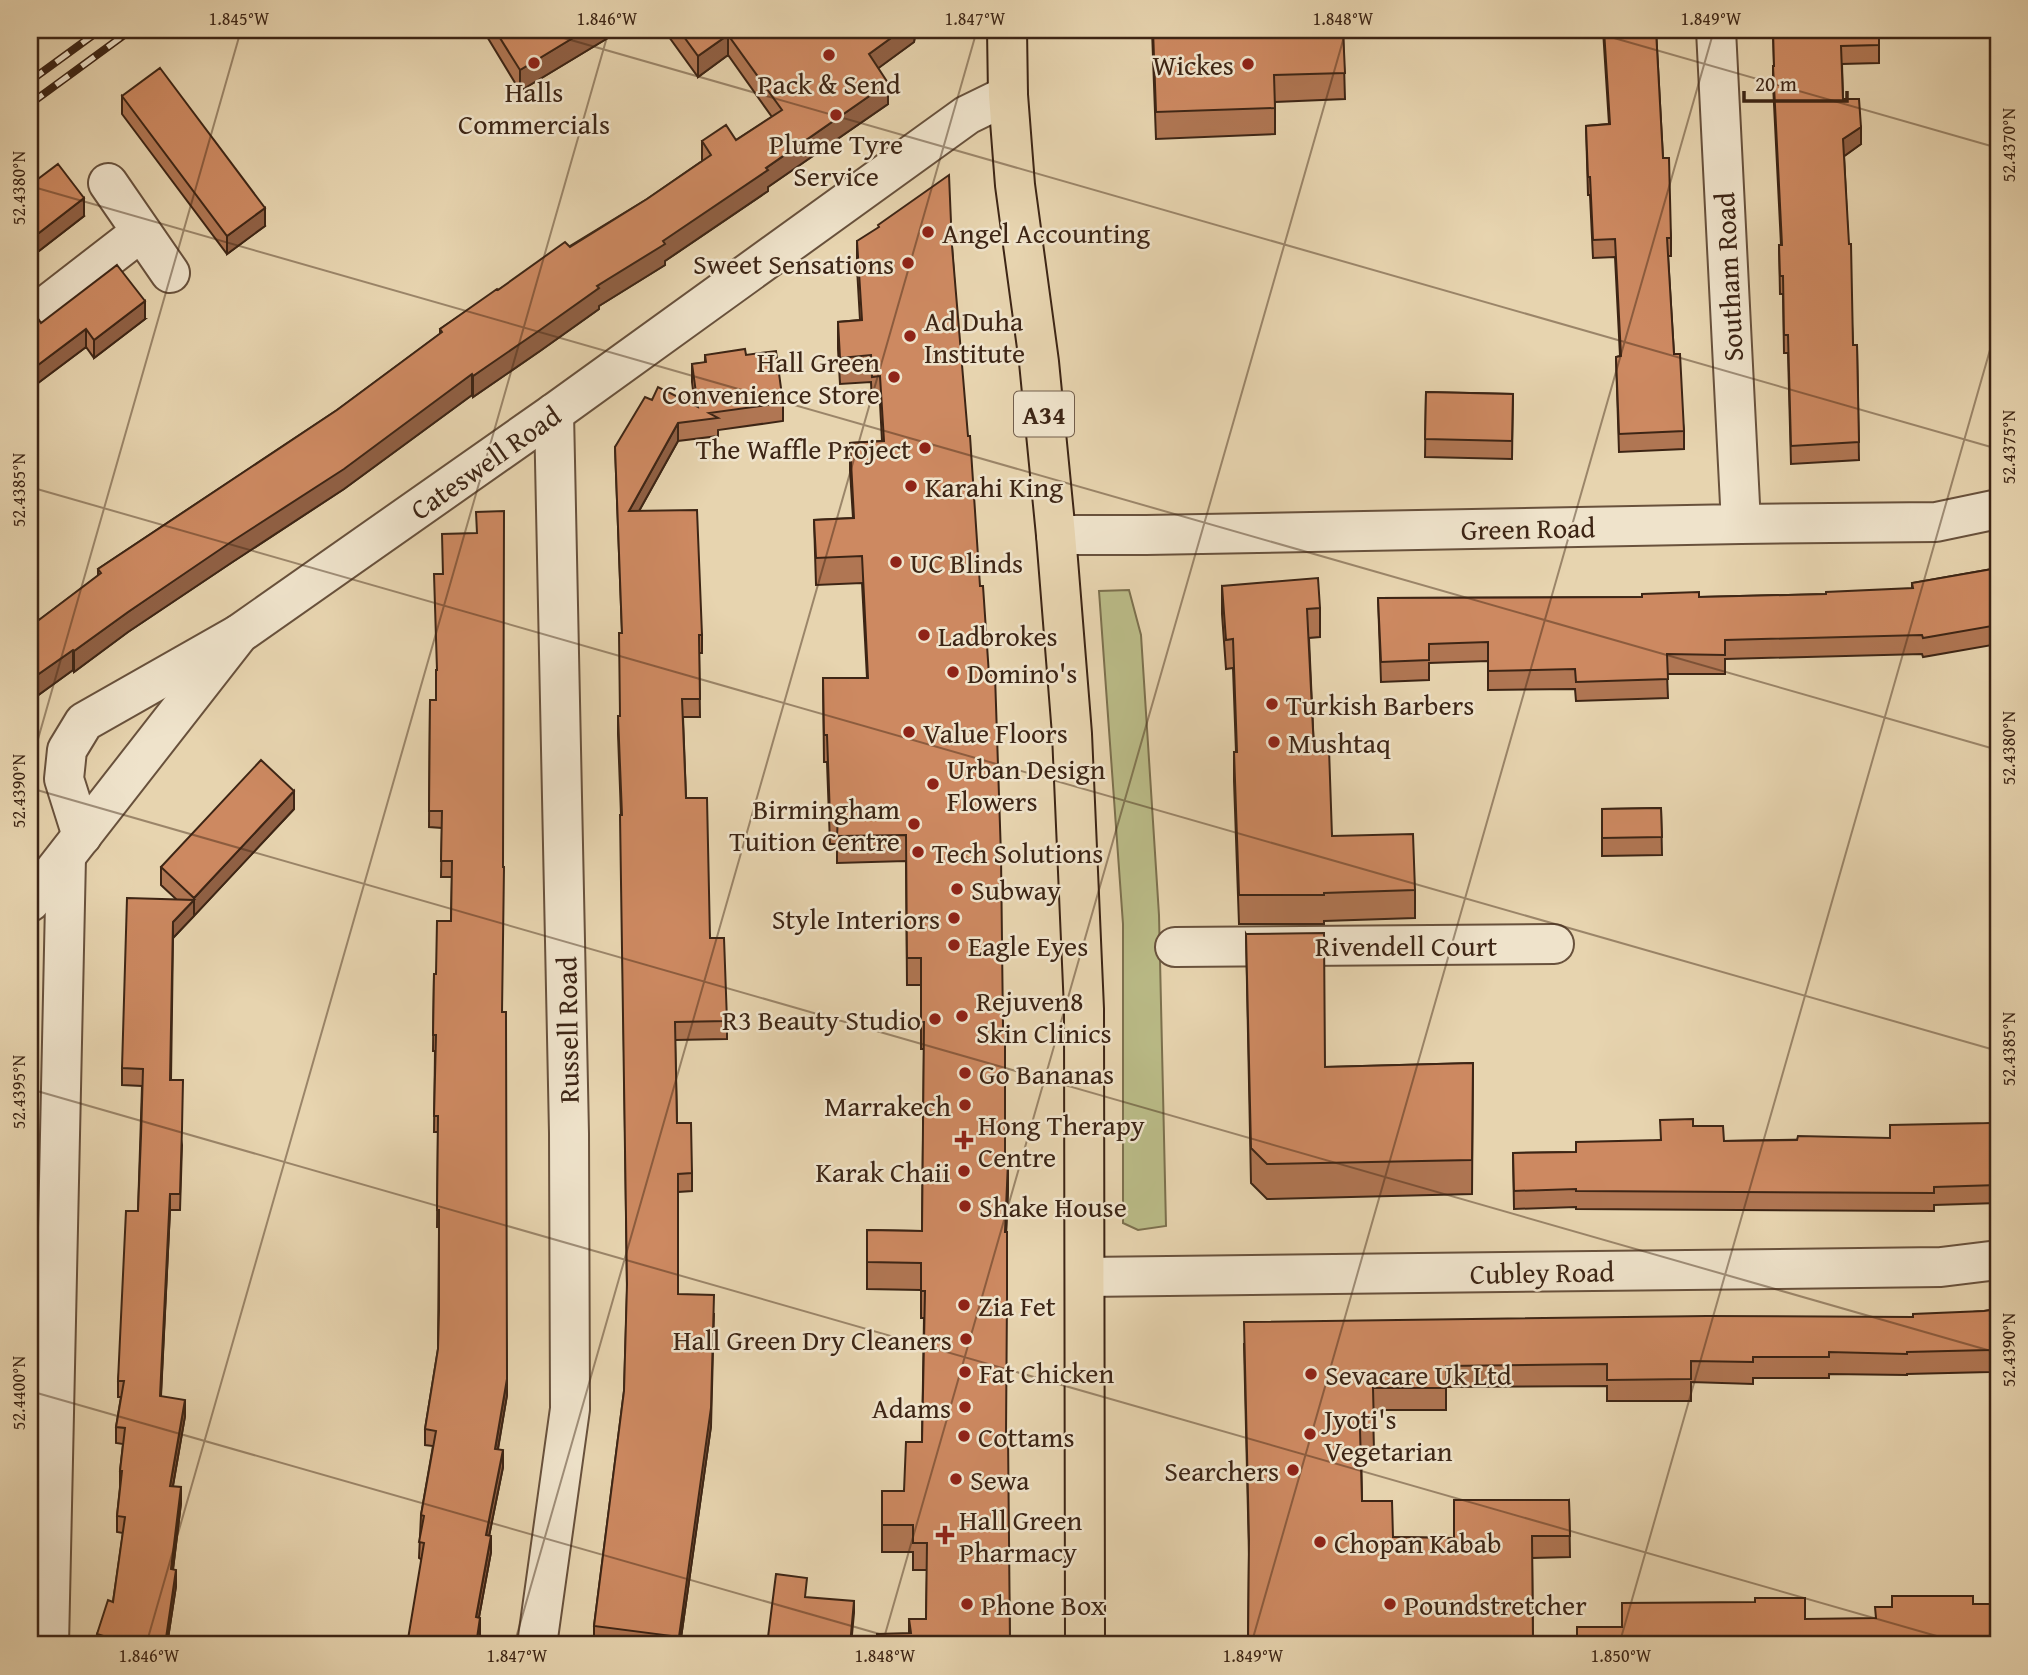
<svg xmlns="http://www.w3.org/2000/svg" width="2028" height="1675" font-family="'Gentium Book Plus',serif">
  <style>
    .grass { fill: #babb87; stroke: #7c704e; stroke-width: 2 }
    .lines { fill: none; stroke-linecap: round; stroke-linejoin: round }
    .minor-casing { stroke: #68513c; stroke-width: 42 }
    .tertiary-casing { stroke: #68513c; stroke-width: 42 }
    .trunk-casing { stroke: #3d2515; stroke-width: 42 }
    .minor { stroke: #efe3cb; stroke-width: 38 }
    .tertiary { stroke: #efe3cb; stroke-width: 38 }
    .trunk { stroke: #e7d4af; stroke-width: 38 }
    .rail-casing { stroke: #3d2515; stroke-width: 8 }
    .rail { stroke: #efe3cb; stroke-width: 5; stroke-dasharray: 16; stroke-linecap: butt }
    .wall { fill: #b07653; stroke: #3d2515; stroke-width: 2 }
    .shaded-wall { fill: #906044; stroke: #3d2515; stroke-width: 2 }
    .building { fill: #cd8961; stroke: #3d2515; stroke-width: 2 }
    .ticks { fill: none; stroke: #3d2515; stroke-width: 2; stroke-opacity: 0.45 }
    .poi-dot { fill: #8f2418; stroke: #efe3cb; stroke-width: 2.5 }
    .labels { text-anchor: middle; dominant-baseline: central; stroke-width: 5; stroke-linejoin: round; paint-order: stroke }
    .shield { fill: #efe3cb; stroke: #725e4c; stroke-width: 2 }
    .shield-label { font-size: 26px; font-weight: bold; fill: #3d2515 }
    .poi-label { font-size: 28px; fill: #3d2515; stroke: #efe3cb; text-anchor: start }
    .street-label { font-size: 28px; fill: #3d2515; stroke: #efe3cb }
    .neatline { fill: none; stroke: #3d2515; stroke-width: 2.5 }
    .ticks-label { font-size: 18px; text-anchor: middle; fill: #3d2515 }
  </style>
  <rect width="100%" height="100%" fill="#e7d4af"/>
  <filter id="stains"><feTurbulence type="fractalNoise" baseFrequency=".00286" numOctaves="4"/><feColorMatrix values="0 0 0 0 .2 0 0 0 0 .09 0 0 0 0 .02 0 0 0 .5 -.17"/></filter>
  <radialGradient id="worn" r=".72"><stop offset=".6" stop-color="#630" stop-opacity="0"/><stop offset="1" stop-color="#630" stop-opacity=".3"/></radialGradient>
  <path class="grass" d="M1129,590L1141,635L1159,915L1166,1226L1138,1230L1123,1223V924L1099,591Z"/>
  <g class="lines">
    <defs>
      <path id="minor" d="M1716,30L1741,524
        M108,183L170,273
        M30,318L141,232
        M1056,535H1146L1741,524L1936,522L1998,509
        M82,836L64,779L67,750L84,722L239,634
        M1175,947L1554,944
        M1085,1277L1941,1267L1998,1260
        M49,1645L66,857
        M537,1645L570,1409L569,1133L554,413"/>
      <path id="tertiary" d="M30,902L239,634L554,413L967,115L1008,95"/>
      <path id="trunk" d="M1007,30L1008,95L1015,185L1039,362L1056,535L1072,734L1084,1009L1085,1645"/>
    </defs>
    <use href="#minor" class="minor-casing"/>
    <use href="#tertiary" class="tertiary-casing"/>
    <use href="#trunk" class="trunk-casing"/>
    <use href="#minor" class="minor"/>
    <use href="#tertiary" class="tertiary"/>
    <use href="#trunk" class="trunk"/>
    <defs>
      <path id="rail" d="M30,81L100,30
        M30,104L131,30"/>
    </defs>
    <use href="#rail" class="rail-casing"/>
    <use href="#rail" class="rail"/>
  </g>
  <path class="wall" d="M486,30H621L520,91L486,35Z
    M664,30H916L914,42L878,68L888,104L768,187V191L665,261V265L599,306V309L540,351L473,397L472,395L344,489L231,563L128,632L74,672L73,670L30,701L39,620L98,576V569L337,410L440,334V329L498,290L647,199L702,161V141L736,140L772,117L728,55L698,77Z
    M1152,30H1343L1345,99L1275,102V134L1156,139Z
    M1603,30H1656L1663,158L1671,238V256H1668L1674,354L1684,431V449L1619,452L1616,357L1620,356L1615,257L1593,258L1590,195H1588L1586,126L1609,124Z
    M1767,30H1879V63L1842,64L1843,99L1861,144L1844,156L1853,345H1857L1859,460L1791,464L1788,353H1784L1783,294H1780L1779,245H1781L1773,84V66H1774L1773,33H1767Z
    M122,96L265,226L227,254L122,114Z
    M30,185L84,216L35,254L30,247Z
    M857,241L952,246L1003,1028L1005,1162L1008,1189L1006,1232V1434L1010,1645L909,1633V1619H926L927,1570H913V1552H882V1491H904L922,1442L924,1318H921V1290L867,1289V1230L922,1231L924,1049H921V985H907L906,861L837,863V844H830L827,762H824L823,678H867L862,583L816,585L814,520L853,518L850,470V443L882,441L880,403L872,404L871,382L840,384L838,349V322L860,320L857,268Z
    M145,319L94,358L86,347L30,389V327L41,323Z
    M705,355H746L783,403V421L718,430V436L678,441L639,511L702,635V653H699L700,717H683L686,798L710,938L727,1021V1039L675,1040L677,1123L692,1173V1191L678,1192V1294L711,1426L680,1645H604L594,1644V1626L624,1391L627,1291L621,815L618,734V716H620L622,633L615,447L652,400L695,406L692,382V364L705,363Z
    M1426,392L1513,394L1512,459L1425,457Z
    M1998,568V644L1923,657L1922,654L1725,659V674H1667L1668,698L1576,701L1575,689L1488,690V661L1429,663V680L1381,682L1378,598L1699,597L1826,594L1912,589V583Z
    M1222,586L1320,608V637L1309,638L1314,750L1332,836L1415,890V918L1324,921V924H1239L1234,781V752H1236L1233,668L1226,669L1222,614Z
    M430,700L502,1012L507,1395L498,1449L503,1467L489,1536L491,1552L479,1617L480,1634L421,1559L419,1558L421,1515L433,1446L425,1445V1429L438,1349L439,1227H437L438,1132H434L435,1051H433L434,974H436L451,921L452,877H441L442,828L429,827Z
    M1661,808L1662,855L1602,856V809Z
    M294,809L173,938L171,1080L182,1145L180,1210H170L161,1396L185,1416L173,1486L181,1503L173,1570L176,1586L167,1645H97V1634L113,1602L123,1533L117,1532V1516L120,1487V1471L123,1444L116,1443V1427L121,1397H118V1381L138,1211L142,1086L122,1085V1068L176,899L161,885V867Z
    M1246,934L1325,1067L1473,1063L1472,1194L1267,1199L1251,1183Z
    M1998,1107V1203L1934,1205V1211L1576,1209V1207L1514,1209L1513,1153L1576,1152L1660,1140L1693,1126L1724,1141L1890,1138L1990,1123Z
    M1998,1309V1370L1990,1372L1907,1374V1375L1829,1374V1378H1753V1384L1691,1382V1401H1607V1386L1446,1387V1410H1373L1374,1450H1361L1362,1501L1393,1537L1454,1538L1569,1500L1570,1557L1532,1558L1533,1645H1248L1249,1554L1244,1344L1913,1317L1984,1311Z"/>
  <path class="shaded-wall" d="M586,30H621L520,91V70Z
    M902,30H916L914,42L869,75V54Z
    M728,35V55L698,77V56Z
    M888,83V104L768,187V191L665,261V265L599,306V309L540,351L473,397V376L597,286Z
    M1861,127V144L1843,157V139Z
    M84,198V216L35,254V236Z
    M265,208V226L227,254V236Z
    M145,301V319L94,358V340Z
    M86,329V347L30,389V371Z
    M472,374V395L344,489L231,563L128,632L74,672V651L128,612Z
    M678,423V441L629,529V511Z
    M73,650V670L30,701V680Z
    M294,791V809L194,916V898Z
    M194,900V916L173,938V922Z
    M1008,1162V1189L1005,1259V1232Z
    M170,1194V1210L160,1412V1396Z
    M714,1313L711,1426L680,1645H679Z
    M507,1379V1395L495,1465V1449Z
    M185,1400V1416L170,1502V1486Z
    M503,1450V1467L486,1551V1535Z
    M181,1487V1503L171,1585V1569Z
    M491,1536V1552L476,1633V1617Z
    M176,1570V1586L167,1645H165Z
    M854,1601V1613L851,1645H850Z
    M480,1618V1634L479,1645H476Z"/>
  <path class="building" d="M495,30H586L520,70Z
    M679,30H902L869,54L888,83L766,168L768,170L663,241L665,244L597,286L599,288L540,330L473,376L472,374L344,469L231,542L128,612L74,651L73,650L30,680V613L32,612L39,620L101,573L98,569L337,410L442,332L440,329L497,289L498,290L565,242L570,247L647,199L711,155L702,141L726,125L736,140L782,110L728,35L698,56Z
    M1153,30H1343L1345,73L1274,75L1275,108L1156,112Z
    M1604,30H1656L1663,158H1669L1671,238H1667L1674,354H1680L1684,431L1619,434L1616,357L1621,356L1615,239L1593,240L1590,177H1588L1586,126L1610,124Z
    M1773,30H1879V45L1841,46L1843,99H1859L1861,127L1843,139L1849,244H1851L1853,345H1857L1859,442L1791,446L1788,335H1784L1783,276H1780L1779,245H1782L1773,66H1774Z
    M160,68L265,208L227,236L122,96Z
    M58,164L84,198L35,236L30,229V185Z
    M949,175L952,246L968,436H970L980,586H983L989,675H995L1001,856L1003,1028H1005V1162H1008L1005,1232H1007V1296L1006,1434H1008L1010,1645H876L877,1634L911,1633L909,1619H926L927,1543H913V1525H882V1491H904L906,1442H922L925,1291H921V1263L867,1262V1230L922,1231L924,1022H921V958H907L906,835L837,836L838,817H830L827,735H824L823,678H868L862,556L816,558L814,520L854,518L850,443L884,441L880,376L872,377L871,355L840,358L838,322L862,320L857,241L879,227L878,225Z
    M117,265L145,301L94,340L86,329L30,371V327L39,320L41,323Z
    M745,349L746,355L776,351L783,403L709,413L718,418L678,423L629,511L697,510L702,635H699L700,699H682L686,798H707L710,938H724L727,1021L675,1022L677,1123H691L692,1173L678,1174V1294L714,1295L711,1408L679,1637L594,1626L624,1391L627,1284L620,815H622L618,716H620L619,633H622L615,447L645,397L652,400L658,387L698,407L692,364L706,362L705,355Z
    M1426,392L1513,394L1512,441L1425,439Z
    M504,511L503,867H504L502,1012H506L507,1379L495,1449L503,1450L486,1535L491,1536L476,1617L480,1618L476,1645H407L424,1543L419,1542L424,1516L421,1515L436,1431L425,1429L438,1349L439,1311V1210H437L438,1116H434L436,1035H433L434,974H436L437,921H451L452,861H441L442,811H429L430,700H436V670H437L434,574H443L442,534L477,533L476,512Z
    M1998,568V625L1923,638L1922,635L1725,640V655L1667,654L1668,679L1576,682L1575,669L1488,671V642L1429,644V660L1381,662L1378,598L1642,597V594L1699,592V597L1826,594V592L1913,588L1912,583Z
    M1318,578L1320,608L1307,609L1314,750L1329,749L1332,836L1413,834L1415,890L1324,893V895H1239L1234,752H1237L1233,639L1226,640L1222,586Z
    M261,760L294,791L194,898L161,867Z
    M1661,808L1662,837L1602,838V809Z
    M127,898L194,900L173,922L170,1080H183L182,1129L180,1194H170L160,1396L185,1400L170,1486L181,1487L171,1569L176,1570L165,1645H111L113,1639L97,1634L108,1600L113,1602L125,1517L117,1516L122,1471H120L125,1428L116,1427L124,1381H118L126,1211H138L141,1136L143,1069L122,1068Z
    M1324,933L1325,1067L1473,1063L1472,1160L1267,1164L1251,1148L1246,934Z
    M1990,1107H1998V1185L1934,1187V1193L1576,1191V1189L1514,1191L1513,1153L1576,1152V1142L1661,1140L1660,1120L1693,1119V1126H1723L1724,1141L1797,1140L1798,1136L1890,1138V1125L1990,1123Z
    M1998,1309V1349L1990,1350L1907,1352V1354L1829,1352V1357H1753V1362L1691,1361V1379L1607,1380V1364L1446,1366V1388H1373L1374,1429H1360L1362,1501H1392L1393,1537L1454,1538V1500H1569L1570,1536H1532L1533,1641L1248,1643L1249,1540L1244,1322L1707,1316L1913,1317V1314L1984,1311Z
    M776,1574L807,1578L805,1597L854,1601L850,1645H767Z
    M1892,1596H1973V1604H1998V1645H1577V1627H1622V1603L1755,1602V1598H1805V1619L1876,1618L1875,1607H1892Z"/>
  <path class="ticks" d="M536,30L1998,449M1586,30L1998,148M30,186L1998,750M30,487L1998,1051M30,767L241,30M30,788L1998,1353M30,1089L1968,1645M30,1391L918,1645M146,1645L609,30M514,1645L977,30M882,1645L1346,30M1251,1645L1714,30M1619,1645L1998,322M1987,1645L1998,1605"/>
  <g class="poi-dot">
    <circle cx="829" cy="55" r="7"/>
    <circle cx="534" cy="63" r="7"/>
    <circle cx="1248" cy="64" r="7"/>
    <circle cx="836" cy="115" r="7"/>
    <circle cx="928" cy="232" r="7"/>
    <circle cx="908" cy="263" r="7"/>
    <circle cx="910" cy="336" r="7"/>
    <circle cx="894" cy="377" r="7"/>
    <circle cx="925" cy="448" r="7"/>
    <circle cx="911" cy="486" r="7"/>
    <circle cx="896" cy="562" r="7"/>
    <circle cx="924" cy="635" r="7"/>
    <circle cx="953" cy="672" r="7"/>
    <circle cx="1272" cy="704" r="7"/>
    <circle cx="909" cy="732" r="7"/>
    <circle cx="1274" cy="742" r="7"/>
    <circle cx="933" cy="784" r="7"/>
    <circle cx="914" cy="824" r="7"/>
    <circle cx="918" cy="852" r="7"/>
    <circle cx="957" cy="889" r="7"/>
    <circle cx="954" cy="918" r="7"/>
    <circle cx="954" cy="945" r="7"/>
    <circle cx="962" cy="1016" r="7"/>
    <circle cx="935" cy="1019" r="7"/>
    <circle cx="965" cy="1073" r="7"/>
    <circle cx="965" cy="1105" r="7"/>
    <path d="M960.5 1129.5h7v7h7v7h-7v7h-7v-7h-7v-7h7z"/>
    <circle cx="964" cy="1171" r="7"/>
    <circle cx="965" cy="1206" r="7"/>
    <circle cx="964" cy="1305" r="7"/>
    <circle cx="966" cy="1339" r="7"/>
    <circle cx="965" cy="1372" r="7"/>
    <circle cx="1311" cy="1374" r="7"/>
    <circle cx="965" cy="1407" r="7"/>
    <circle cx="1310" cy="1434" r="7"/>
    <circle cx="964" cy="1436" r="7"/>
    <circle cx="1293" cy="1470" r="7"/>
    <circle cx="956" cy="1479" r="7"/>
    <path d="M941.5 1524.5h7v7h7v7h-7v7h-7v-7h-7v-7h7z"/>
    <circle cx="1320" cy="1542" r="7"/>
    <circle cx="967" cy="1604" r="7"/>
    <circle cx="1390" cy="1604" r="7"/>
  </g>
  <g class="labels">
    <rect class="shield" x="1014" y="391.5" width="60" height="45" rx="5"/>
    <g class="shield-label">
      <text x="1044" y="414">A34</text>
    </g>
    <g class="poi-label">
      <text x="1234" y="64" text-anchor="end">Wickes</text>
      <text x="829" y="83" text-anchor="middle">Pack &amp; Send</text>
      <text x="534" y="91" text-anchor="middle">Halls<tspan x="534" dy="32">Commercials</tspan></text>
      <text x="836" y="143" text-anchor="middle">Plume Tyre<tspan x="836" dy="32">Service</tspan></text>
      <text x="942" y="232">Angel Accounting</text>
      <text x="894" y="263" text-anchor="end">Sweet Sensations</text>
      <text x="924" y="320">Ad Duha<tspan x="924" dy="32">Institute</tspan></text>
      <text x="880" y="361" text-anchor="end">Hall Green<tspan x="880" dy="32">Convenience Store</tspan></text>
      <text x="911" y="448" text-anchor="end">The Waffle Project</text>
      <text x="925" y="486">Karahi King</text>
      <text x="910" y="562">UC Blinds</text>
      <text x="938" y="635">Ladbrokes</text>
      <text x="967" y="672">Domino's</text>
      <text x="1286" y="704">Turkish Barbers</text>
      <text x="923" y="732">Value Floors</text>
      <text x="1288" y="742">Mushtaq</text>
      <text x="947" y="768">Urban Design<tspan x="947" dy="32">Flowers</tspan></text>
      <text x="900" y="808" text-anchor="end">Birmingham<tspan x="900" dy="32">Tuition Centre</tspan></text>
      <text x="932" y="852">Tech Solutions</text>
      <text x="971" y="889">Subway</text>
      <text x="940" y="918" text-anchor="end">Style Interiors</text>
      <text x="968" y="945">Eagle Eyes</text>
      <text x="976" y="1000">Rejuven8<tspan x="976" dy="32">Skin Clinics</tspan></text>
      <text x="921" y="1019" text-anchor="end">R3 Beauty Studio</text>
      <text x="979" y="1073">Go Bananas</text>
      <text x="951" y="1105" text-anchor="end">Marrakech</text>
      <text x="978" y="1124">Hong Therapy<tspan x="978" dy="32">Centre</tspan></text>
      <text x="950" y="1171" text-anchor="end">Karak Chaii</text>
      <text x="979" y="1206">Shake House</text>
      <text x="978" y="1305">Zia Fet</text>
      <text x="952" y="1339" text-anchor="end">Hall Green Dry Cleaners</text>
      <text x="979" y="1372">Fat Chicken</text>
      <text x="1325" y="1374">Sevacare Uk Ltd</text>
      <text x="951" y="1407" text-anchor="end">Adams</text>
      <text x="1324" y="1418">Jyoti's<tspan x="1324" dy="32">Vegetarian</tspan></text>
      <text x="978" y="1436">Cottams</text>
      <text x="1279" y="1470" text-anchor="end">Searchers</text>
      <text x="970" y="1479">Sewa</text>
      <text x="959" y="1519">Hall Green<tspan x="959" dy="32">Pharmacy</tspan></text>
      <text x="1334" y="1542">Chopan Kabab</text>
      <text x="981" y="1604">Phone Box</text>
      <text x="1404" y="1604">Poundstretcher</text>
    </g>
    <g class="street-label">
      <text transform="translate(1728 277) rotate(-93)">Southam Road</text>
      <text transform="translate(485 462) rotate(-35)">Cateswell Road</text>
      <text transform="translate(1528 528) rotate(-1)">Green Road</text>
      <text x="1406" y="945">Rivendell Court</text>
      <text transform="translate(567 1030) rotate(-91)">Russell Road</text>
      <text transform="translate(1542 1272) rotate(-1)">Cubley Road</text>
    </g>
  </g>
  <rect width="2028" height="1675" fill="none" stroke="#e7d4af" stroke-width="77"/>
  <path d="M1744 91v10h103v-10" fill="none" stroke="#3d2515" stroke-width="3.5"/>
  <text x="1755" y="91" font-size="21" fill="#3d2515" stroke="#efe3cb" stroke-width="5" paint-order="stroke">20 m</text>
  <rect x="38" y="38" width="1952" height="1598" class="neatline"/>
  <g class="ticks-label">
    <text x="239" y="25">1.845°W</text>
    <text x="607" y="25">1.846°W</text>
    <text x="975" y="25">1.847°W</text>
    <text x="1343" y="25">1.848°W</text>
    <text x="1711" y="25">1.849°W</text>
    <text transform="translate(2009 145) rotate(-90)" y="6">52.4370°N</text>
    <text transform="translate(19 188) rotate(-90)" y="6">52.4380°N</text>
    <text transform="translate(2009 447) rotate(-90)" y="6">52.4375°N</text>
    <text transform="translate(19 490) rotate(-90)" y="6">52.4385°N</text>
    <text transform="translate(2009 748) rotate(-90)" y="6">52.4380°N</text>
    <text transform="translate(19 791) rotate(-90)" y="6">52.4390°N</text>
    <text transform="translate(2009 1049) rotate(-90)" y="6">52.4385°N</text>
    <text transform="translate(19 1092) rotate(-90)" y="6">52.4395°N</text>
    <text transform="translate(2009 1350) rotate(-90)" y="6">52.4390°N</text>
    <text transform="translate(19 1393) rotate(-90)" y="6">52.4400°N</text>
    <text x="149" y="1662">1.846°W</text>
    <text x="517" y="1662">1.847°W</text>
    <text x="885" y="1662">1.848°W</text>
    <text x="1253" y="1662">1.849°W</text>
    <text x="1621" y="1662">1.850°W</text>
  </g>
  <rect width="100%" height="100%" filter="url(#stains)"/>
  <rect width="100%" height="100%" fill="url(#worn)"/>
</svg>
